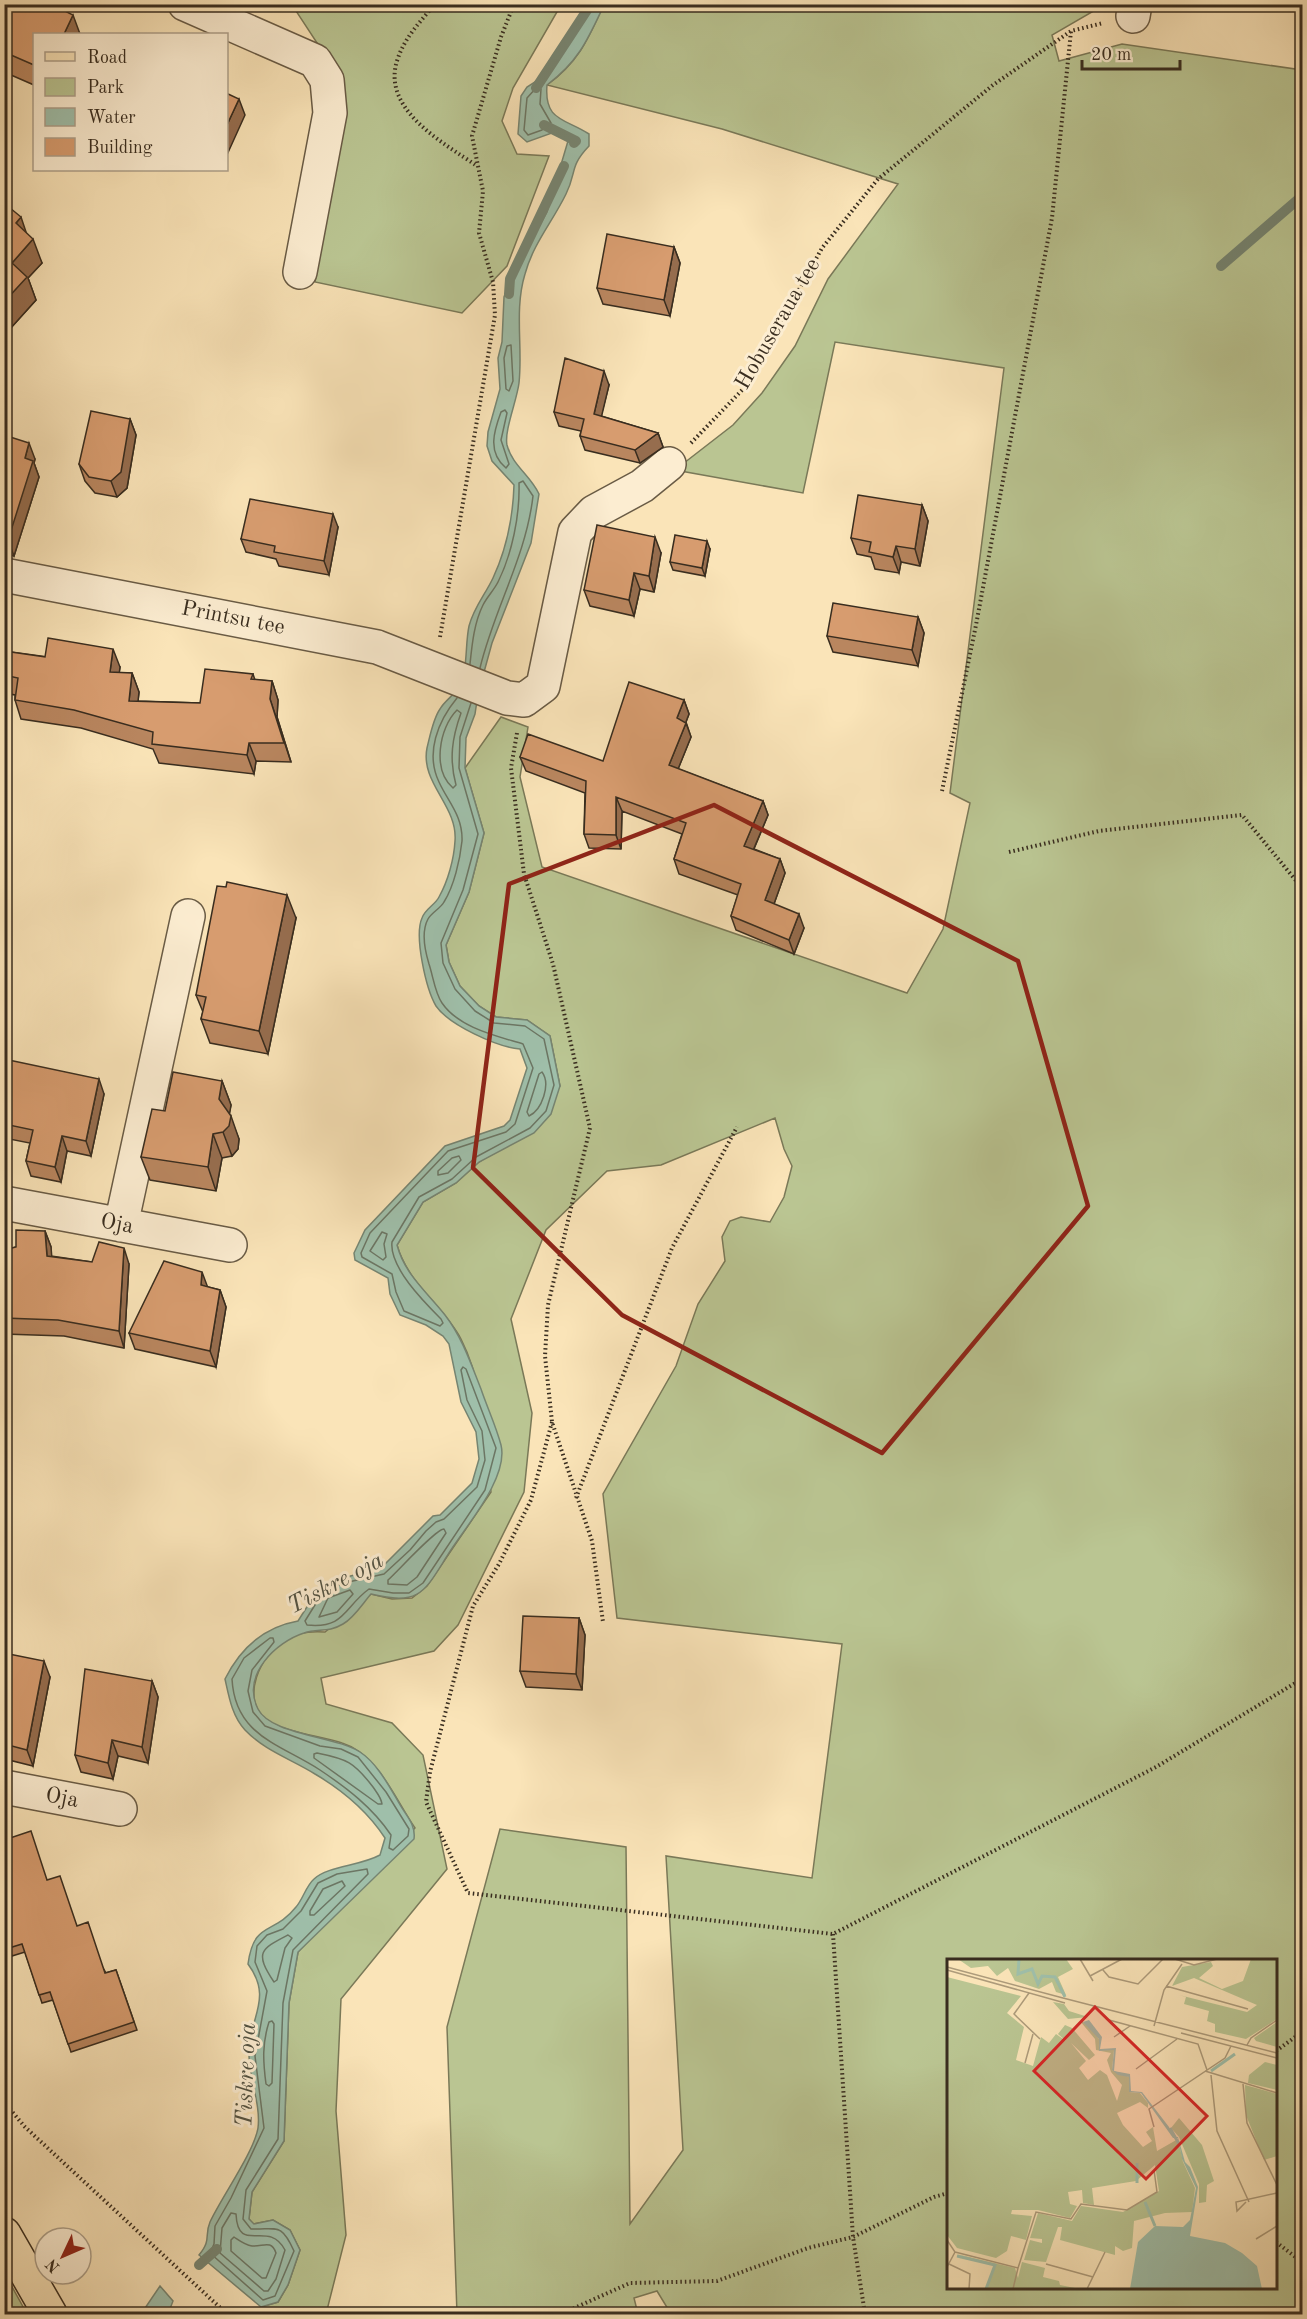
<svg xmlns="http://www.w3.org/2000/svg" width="1307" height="2319" font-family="'Old Standard TT',serif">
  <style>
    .green { fill: #bac592; stroke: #7a7958; stroke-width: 1.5; fill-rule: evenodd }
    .water { fill: #9fbfaa; stroke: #768572; stroke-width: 1.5 }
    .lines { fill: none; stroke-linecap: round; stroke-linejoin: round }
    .shore { stroke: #6c7664; stroke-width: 1.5 }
    .stream { stroke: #768572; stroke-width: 10 }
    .minor-casing { stroke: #695b45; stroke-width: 36 }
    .major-casing { stroke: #392d1f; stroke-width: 36 }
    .path { stroke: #392d1f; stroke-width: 4; stroke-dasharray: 1.5 3; stroke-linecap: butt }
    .minor { stroke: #fcedd1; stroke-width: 33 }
    .major { stroke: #fae4b8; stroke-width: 33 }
    .wall { fill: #b9865f; stroke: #392d1f; stroke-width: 1.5 }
    .shaded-wall { fill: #966d4e; stroke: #392d1f; stroke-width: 1.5 }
    .building { fill: #d79c6f; stroke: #392d1f; stroke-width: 1.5 }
    .marked { fill: none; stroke: #8f2418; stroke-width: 4.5; stroke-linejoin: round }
    .labels { text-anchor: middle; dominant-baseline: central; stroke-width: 6; stroke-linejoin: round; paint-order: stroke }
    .street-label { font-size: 22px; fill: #392d1f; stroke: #fcedd1 }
    .water-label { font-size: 24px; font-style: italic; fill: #525242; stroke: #fcedd1 }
    .inset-river { fill: none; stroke: #9fbfaa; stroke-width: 3 }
    .inset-road { fill: none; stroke: #ad9b7b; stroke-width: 1.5 }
    .view { fill: #d62828; fill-opacity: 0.15; stroke: #d62828; stroke-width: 3 }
    .inset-edge { fill: none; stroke: #392d1f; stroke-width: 3 }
  </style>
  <rect width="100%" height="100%" fill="#fae4b8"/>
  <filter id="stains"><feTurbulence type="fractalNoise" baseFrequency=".00333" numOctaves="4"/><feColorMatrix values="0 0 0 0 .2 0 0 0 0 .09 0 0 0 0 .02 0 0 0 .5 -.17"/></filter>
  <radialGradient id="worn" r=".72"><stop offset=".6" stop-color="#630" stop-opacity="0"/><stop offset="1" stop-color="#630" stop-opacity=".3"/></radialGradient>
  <path class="green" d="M298,4L561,5L513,88L502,121L517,154L549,156L507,266L462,313L315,282L342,81L296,11Z
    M604,4L1104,5L1052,35L1059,61L1122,44L1302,70V2314H671L657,2291L634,2298L638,2314H457L447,2027L500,1829L626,1847L630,2224L683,2150L666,1856L812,1878L842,1644L617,1618L603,1494L676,1366L698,1304L725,1261L722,1237L730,1221L741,1217L770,1222L784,1197L792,1166L784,1149L775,1118L661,1165L607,1171L546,1230L511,1319L532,1413L524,1492L458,1625L434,1651L321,1678L326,1704L392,1723L423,1755L447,1869L341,1999L336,2111L346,2235L326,2314H264L261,2307L278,2302L288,2285L300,2250L290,2230L273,2220L253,2224L249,2219L252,2192L284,2141L289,2003L298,1952L415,1828C395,1799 378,1754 342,1743C324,1737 282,1731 267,1721C239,1699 261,1654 285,1639C298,1632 312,1631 325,1632L371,1594L392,1599L412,1598L427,1586L491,1492C485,1442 485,1386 461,1339C443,1305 408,1284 397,1245L423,1202L456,1183L479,1162L493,1153L560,1086L550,1036L527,1020L496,1017L479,1006L460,986L449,962L446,945L469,892L484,833L465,768L501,717L528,727L520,777L542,867L907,993L943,929L970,803L950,793L1004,368L835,342L803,493L675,470L733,425L762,393L795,346L828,279L898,184L722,129L547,85C579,62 588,39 604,4ZM948,1960H1276V2288H948Z
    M4,2274H5L27,2314H12L5,2301Z"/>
  <path class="water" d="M586,5H604C588,39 579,61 547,85C544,121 564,118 589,134V146C569,167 577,172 566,194C553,221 533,244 525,274C514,310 523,347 519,383C517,400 504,431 507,445C512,465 531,476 539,494L531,543L492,643L478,694L475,714L466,738L465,768L484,833L469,892L446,945L449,962L460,986L479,1006L496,1017L527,1020L550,1036L560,1086L551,1114L534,1133L479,1162L456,1183L423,1202L397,1245C405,1275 427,1292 445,1315C462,1337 471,1364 481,1389C487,1407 496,1426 501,1445C509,1478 465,1527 449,1553C424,1592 421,1606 371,1594C363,1603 354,1618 343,1624C328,1633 318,1628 304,1633C276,1642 241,1675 258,1709C271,1735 336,1736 360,1752C377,1763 389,1786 399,1803C406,1816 416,1824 414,1839L298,1952L289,2003L284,2141L252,2192L249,2219L254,2224L273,2220L290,2230L300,2250L288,2285L278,2302L261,2307L199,2255C212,2239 204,2236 210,2222C221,2198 254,2152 258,2128C261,2104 249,2079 249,2055C248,2018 274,1999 248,1964C254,1920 273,1936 296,1907C303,1899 306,1886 314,1879C328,1866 360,1866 380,1855L385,1838C368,1812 342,1790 315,1774C291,1759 265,1751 245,1730C232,1716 229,1697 225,1679C240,1649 264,1627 298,1621L319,1588L342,1578L380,1569L433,1516L440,1515L472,1483L479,1459L476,1432L461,1402L449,1344L443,1336L426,1325L400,1315L390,1294L388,1278L355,1260L354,1253L365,1230L445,1146L504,1126L510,1120L527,1068L520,1049C497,1047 449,1025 436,1006C426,989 414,936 422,918C425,909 435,905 439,897C448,881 454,859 455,841C458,806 420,783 427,748C430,736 433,719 440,709C445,700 456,694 460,685C468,667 465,645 469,626C474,607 485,595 493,578C506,550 513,516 514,485L492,461L487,446L488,432L500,389L498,358L502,342L504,297L512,276L547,212L568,141L566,134L560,130L527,142L518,134L521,96L527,87L546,75L581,18Z
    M160,2286L173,2301L168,2314H141Z"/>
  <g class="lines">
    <path class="shore" d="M536,88L541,89L540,104L551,123L542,130L528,135L524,130L527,98Z
      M511,345L513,381L509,391L506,389L504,358L507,346Z
      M505,410L507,413L501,440L509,464L506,468C487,452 494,431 501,412Z
      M470,664C472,645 474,623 483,605C487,597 494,590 498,582C512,554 520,515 519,483L523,481L533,496C526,557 494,609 480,668
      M457,698C438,721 425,753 439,782C448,802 463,816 462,841C460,860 454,886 444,902C440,909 432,912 428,919C421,932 425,951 429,964C433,976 435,993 442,1003C459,1028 497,1036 523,1044L533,1068L515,1124L506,1132L448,1151L370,1233L361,1253L362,1257L392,1274L396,1292L404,1311L440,1326L443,1323L441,1319C424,1302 389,1267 392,1242L419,1197L452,1179L476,1157L530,1128L546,1111L554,1085L544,1039L525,1026L494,1023L475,1011L455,989L443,963L441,943L463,890L478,834L459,768L460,737L471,703
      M457,710L461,713C452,738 449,759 456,785L453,788C432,770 439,728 457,710Z
      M542,1072C551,1084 542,1110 529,1116L527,1112L539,1074Z
      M459,1156L461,1160L448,1173L438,1175V1171L452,1158Z
      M382,1232L387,1234L384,1244L386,1257L383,1260L370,1251Z
      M463,1367L466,1369L496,1448L485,1490L423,1583L409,1593H393L369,1589C344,1607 345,1629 307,1625L305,1621L323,1592L344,1583L384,1574L410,1550L426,1531L436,1522L444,1519L477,1487L485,1460L482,1431L467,1400L461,1370Z
      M444,1529L446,1533L417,1577L407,1585L388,1584V1580C398,1571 436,1529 444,1529Z
      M350,1590L353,1594L337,1612L319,1617L328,1598Z
      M270,1638H273L274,1642L252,1670L248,1691L253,1712L265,1726L320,1746L341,1749L358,1757L386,1792L409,1829L408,1836L393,1850L389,1848L391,1835C373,1808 347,1788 320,1770C280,1744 235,1736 232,1679L244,1658Z
      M317,1753C347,1759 354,1762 373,1787C377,1793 381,1797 382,1804H378L314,1758V1754Z
      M367,1869L368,1874L293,1950L283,2003L278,2139L246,2190L243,2219L251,2229C277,2230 281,2222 294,2251L275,2296L263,2300L210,2253L214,2244L215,2226L231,2198L264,2128L255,2056L267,1991L255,1962L257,1946L267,1935L283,1929L301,1911L318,1883L337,1874Z
      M342,1881L345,1886L314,1915H310V1911L323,1889Z
      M288,1935L292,1938L285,1948L277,1980L274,1982C254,1952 261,1949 288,1935Z
      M272,2021L274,2024L272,2083L269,2086L266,2084C263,2061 262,2044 269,2022Z
      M231,2213L236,2214C238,2256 268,2218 285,2250L276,2279L268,2291H264L220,2253L222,2228Z
      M234,2237C240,2241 245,2245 252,2246C263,2247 271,2239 276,2253L266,2278H262L231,2251V2240Z"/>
    <path class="stream" d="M536,88L591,4
      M544,125L576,141L574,143
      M1221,266L1302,196
      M509,294L510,279L564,166
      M199,2265L217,2249"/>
    <defs>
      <path id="minor" d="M185,4L315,61L327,80L330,113L300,272
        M1133,16L1135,4
        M4,575L377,647L507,698L524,700L543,686L575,532L594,512L642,486L669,464
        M4,1203L230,1245
        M121,1225L188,916
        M4,1787L120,1809"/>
      <path id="major" d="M4,2234L50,2314"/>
    </defs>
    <use href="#minor" class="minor-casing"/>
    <use href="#major" class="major-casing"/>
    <path class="path" d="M435,4C421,21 405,37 398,58C379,109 444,143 477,166
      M691,443L746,386L822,248L878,179L993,85L1071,31L1103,23
      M440,637L495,315L493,282L479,233L483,191L472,136L501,37L514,4
      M517,733L511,768L524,874L553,964L590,1128L548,1305L545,1356L552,1422L592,1541L603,1622
      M942,791L976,625L1052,218L1071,31
      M1009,852L1099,831L1242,815L1298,883L1302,881
      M552,1422L531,1500L499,1564L473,1606L430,1772L426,1802L468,1893L833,1934L1156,1767L1302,1679
      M576,1498L672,1248L737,1127
      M833,1934L853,2237L865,2314
      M1276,2051L1302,2032
      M4,2102L25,2127L227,2314
      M1276,2242L1302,2262
      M561,2314L630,2283L717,2281L808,2248L853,2237L934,2197L948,2193"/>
    <use href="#minor" class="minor"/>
    <use href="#major" class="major"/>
  </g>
  <path class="wall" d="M4,4H56L57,8L34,34V85L4,72Z
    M4,203L26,233L42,263L28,278L36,300L9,330L4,327Z
    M674,247L680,263L670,316L603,304L597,288Z
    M609,385L601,416L658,433L663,447L640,463L585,450L580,436L581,431L559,426L554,412Z
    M130,419L136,435L127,488L117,497L95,493L85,481L79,464Z
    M4,435L35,459L34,463L39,477L14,556L4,553Z
    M922,505L928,521L920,566L901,562L899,573L875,569L871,557L857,554L851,538Z
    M338,527L329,575L279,566L276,559L246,552L241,539Z
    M710,549L705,576L673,570L670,562Z
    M661,553L654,592L640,589L634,616L590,606L584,590Z
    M918,617L924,633L918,666L833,652L827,636Z
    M4,651L120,667L119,673H132L139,692L138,701L200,703L253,674L255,680L272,681L278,700L277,717L291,762L256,761L254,774L159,763L153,749L81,728L21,719L15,700V695L4,693Z
    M684,700L689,714L686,722L691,737L678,769L763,801L768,815L754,849L780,859L785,873L774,904L804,928L794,954L736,930L731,916L738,895L679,874L674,859L682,834L622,811L621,849L589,848L584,834L585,793L526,771L520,757L603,761Z
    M296,918L268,1054L210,1043L201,1019L203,1012L196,995Z
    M4,1059L104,1094L91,1156L67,1151L61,1182L31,1176L26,1161L30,1143L4,1138Z
    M222,1081L231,1105L229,1114L239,1139L238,1149L232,1156L222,1158L216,1191L150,1180L141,1157L165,1111Z
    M45,1231L51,1247V1256L92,1262L129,1264L124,1348L64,1336L4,1334V1250L16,1247Z
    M208,1287L220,1290L226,1307L216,1367L135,1349L129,1333Z
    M579,1618L585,1635L582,1690L526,1687L520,1671Z
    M4,1653L50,1677L33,1766L5,1759L4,1756Z
    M152,1681L158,1697L148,1763L118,1756L113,1779L81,1772L75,1755Z
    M47,1880L77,1926L106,1973L116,1970L137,2030L71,2052L53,2000L42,2003L25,1952L12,1956L4,1933Z"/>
  <path class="shaded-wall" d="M73,15L80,34H64Z
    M239,99L245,115L226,157V127Z
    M21,217L29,241L16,223Z
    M33,239L42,263L28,278L36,300L9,330L4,319V302L12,263Z
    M674,247L680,263L670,316L664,300Z
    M604,371L609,385L599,427L594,414Z
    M130,419L136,435L127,488L117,497L111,481Z
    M658,433L663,447L640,463L635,450Z
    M29,443L35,459L34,463L39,477L14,556L8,540L25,458Z
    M922,505L928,521L920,566L915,549Z
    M333,514L338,527L329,575L324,561Z
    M655,537L661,553L654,592L649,576Z
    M707,541L710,549L705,576L702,568Z
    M896,546L901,562L899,573L893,557Z
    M634,573L640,589L634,616L629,600Z
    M918,617L924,633L918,666L912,650Z
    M113,649L120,667L117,691L110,672Z
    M132,673L139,692L136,720L129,701Z
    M272,681L278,700L277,717L291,762L270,699Z
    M684,700L689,714L682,732L677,718Z
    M686,723L691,737L674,779L669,765Z
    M249,743L256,761L254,774L247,755Z
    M616,797L622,811L621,849L616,835Z
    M763,801L768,815L749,860L744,846Z
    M780,859L785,873L770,915L765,900Z
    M287,895L296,918L268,1054L259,1031Z
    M799,914L804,928L794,954L789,940Z
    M99,1079L104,1094L91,1156L86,1141Z
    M222,1081L231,1105L228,1123L219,1099Z
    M231,1116L239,1139L238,1149L232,1156L223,1132Z
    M213,1134L222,1158L216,1191L208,1167Z
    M62,1136L67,1151L61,1182L55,1167Z
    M45,1231L51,1247L53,1272L47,1256Z
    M124,1248L129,1264L124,1348L119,1331Z
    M202,1272L208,1288L201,1285Z
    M220,1290L226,1307L216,1367L210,1351Z
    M579,1618L585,1635L582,1690L576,1674Z
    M44,1661L50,1677L33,1766L27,1750Z
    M152,1681L158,1697L148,1763L142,1747Z
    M112,1740L118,1756L113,1779L108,1763Z"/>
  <path class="building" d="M4,4H51L73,15L64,34H34V65L4,52Z
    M226,93L239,99L226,127Z
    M4,203L21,217L16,223L33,239L12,263L27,277L4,302Z
    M607,234L674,247L664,300L597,288Z
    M565,358L604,371L594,414L658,433L635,450L580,436L584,419L554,412Z
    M91,411L130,419L121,472L111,481L89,477L79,464Z
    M4,435L29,443L25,458L33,461L8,540L4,539Z
    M858,495L922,505L915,549L896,546L893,557L869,552L871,542L851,538Z
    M250,499L333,514L324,561L274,552L275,546L241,539Z
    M597,525L655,537L649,576L634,573L629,600L584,590Z
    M675,535L707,541L702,568L670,562Z
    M833,603L918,617L912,650L827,636Z
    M48,638L113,649L110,672L132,673L129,701L200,703L205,669L253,674L251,679L272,681L270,699L284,743H249L247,755L152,744L153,732L74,710L15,700L18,678L4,675V651L45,657Z
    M629,682L684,700L677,718L686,723L669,765L763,801L744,846L780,859L765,900L799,914L789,940L731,916L741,884L674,859L686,823L616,797V835L584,834L586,781L520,757L528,734L603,761Z
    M227,882L287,895L259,1031L201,1019L206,997L196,995L217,886L226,887Z
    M4,1059L99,1079L86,1141L62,1136L55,1167L26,1161L33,1130L4,1124Z
    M173,1072L222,1081L219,1099L231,1116L229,1126L223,1132L213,1134L208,1167L141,1157L152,1109L165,1111Z
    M16,1230L45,1231L47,1256L92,1262L99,1242L124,1248L119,1331L58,1320L4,1318V1250L16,1247Z
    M164,1261L202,1272L201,1285L220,1290L210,1351L129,1333Z
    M523,1616L579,1618L576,1674L520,1671Z
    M4,1653L44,1661L27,1750L4,1744Z
    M85,1669L152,1681L142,1747L112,1740L108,1763L75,1755Z
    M31,1831L47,1880L60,1876L77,1926L88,1922L105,1973L116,1970L134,2022L68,2044L50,1992L39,1995L22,1944L9,1948L4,1933V1840Z"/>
  <path class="marked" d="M714,805L1018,961L1088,1206L882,1453L622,1315L473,1168L509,884Z"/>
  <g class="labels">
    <g class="street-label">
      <text transform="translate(778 324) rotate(-60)">Hobuseraua tee</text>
      <text transform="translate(233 618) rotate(11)">Printsu tee</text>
      <text transform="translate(117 1224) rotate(11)">Oja</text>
      <text transform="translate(62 1798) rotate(11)">Oja</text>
    </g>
    <g class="water-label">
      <text transform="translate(336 1584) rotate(-28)">Tiskre oja</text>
      <text transform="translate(247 2075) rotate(-88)">Tiskre oja</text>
    </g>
  </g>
  <g transform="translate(947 1959)">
    <rect width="330" height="330" fill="#fae4b8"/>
    <path d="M11,0H119L126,10L111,18L119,36L109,33L105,23L92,30L68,22L61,9L50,17L41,7L24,9ZM304,0H330V60L299,80L268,73V65L260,62L262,52L237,45L239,38L232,36L300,53L310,46L247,19L225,27L235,8L264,3L266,7L252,19L275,30L296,22ZM0,18L74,37L60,54L77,68L69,101L86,107L94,78L102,84L109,75L119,82L111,75L118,66L125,69L148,96L142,101L124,84L139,102L132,109L141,121L153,111L160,116L170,142L175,126L164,113L160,101L164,94L149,91L148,80L133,62L141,65L152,80V91H167L165,111L182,118V133L193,134L201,144V149L193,143L170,154L176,166L196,188L205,182L199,173L206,168L210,192L231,180L236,203L248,229L245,253L218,254L187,262L185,289L176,292L168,287V296L113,281L115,268H111L99,303L77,301L83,281L95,284V280L83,279L91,254L125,262L134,247L176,253L212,232L208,206L189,222L145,229L147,246L136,244L135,231L121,233L123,245L130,247L123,259L91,251H65L64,255L85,257L79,281L64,277L60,292L49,299L10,289L0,276ZM106,43L117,45L122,52L141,58L121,60ZM330,63V88L309,82L307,79ZM318,103L330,106V131L301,124L302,116ZM298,126L330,135V197L317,201L299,156ZM232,159L255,186L267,222L260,226L259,243L252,244V225L232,178L224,169ZM9,295L68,309L71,319L75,303L98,309L96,318L112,322L113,326L133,330H39L47,306Z" fill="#bac592"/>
    <path d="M142,61L155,78L153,90L169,89L167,112L183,115L184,132L195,133L222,168L227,178H231L238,203L243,208L251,228L243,277L278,284L295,294L310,307L315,330H183L191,283L208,267L236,268L243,261L249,229L235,200L231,179H226L194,134L182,133V118L171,116L165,111L167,91L152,92V80L136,63Z" fill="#9fbfaa"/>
    <path class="inset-river" d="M72,0L71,15L85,10L91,25L95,17L108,18L118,38M264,112L288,95M223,169L232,185M190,224V204M198,243L208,267M10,297L48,306L39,330"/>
    <path class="inset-road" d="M133,0L146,22M228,0L247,6L270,0M0,8L116,39M0,11L118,44M156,11L162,18L191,25L216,0M143,17L175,0M219,27L301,50M82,34L67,55L93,80M116,39L330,94M162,61L251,85L260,111M207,67L217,31L235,5M234,74L330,99M167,78L183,67M300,86L304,79L330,61M78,104L86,75M189,110L230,80M258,112L330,134M264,116L270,172L302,243M296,125L300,164L330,226M207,168L202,150L278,99L284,87M299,243L290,252L289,243L330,234M309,280L330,267M0,281L8,293L0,308M8,293L71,309L89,253L124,260L134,245L180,251L210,233L207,211M2,305L23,315L22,330M99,305L146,318M66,330L71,309M140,330L158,293"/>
    <path class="view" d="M148,48L260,157L199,220L87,112Z"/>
    <rect width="330" height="330" class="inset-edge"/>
  </g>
  <rect width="1307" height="2319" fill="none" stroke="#fae4b8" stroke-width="24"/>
  <rect x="6" y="6" width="1295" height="2307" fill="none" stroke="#392d1f" stroke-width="3"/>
  <rect x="12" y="12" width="1283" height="2295" fill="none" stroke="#392d1f" stroke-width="1.5"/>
  <rect x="33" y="33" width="195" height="138" fill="#fcedd1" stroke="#aea08a" stroke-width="1.5"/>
  <rect x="45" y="52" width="30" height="9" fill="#fae4b8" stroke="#aea08a" stroke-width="1.5"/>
  <text x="87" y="63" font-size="18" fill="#392d1f">Road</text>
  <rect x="45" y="78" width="30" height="18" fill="#bac592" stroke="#aea08a" stroke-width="1.5"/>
  <text x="87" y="93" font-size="18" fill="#392d1f">Park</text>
  <rect x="45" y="108" width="30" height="18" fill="#9fbfaa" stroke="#aea08a" stroke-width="1.5"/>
  <text x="87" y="123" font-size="18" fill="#392d1f">Water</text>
  <rect x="45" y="138" width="30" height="18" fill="#d79c6f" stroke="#aea08a" stroke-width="1.5"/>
  <text x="87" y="153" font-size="18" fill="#392d1f">Building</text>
  <g transform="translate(63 2256) rotate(226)"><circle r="28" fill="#fcedd1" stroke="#aea08a" stroke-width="1.5"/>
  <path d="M0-4.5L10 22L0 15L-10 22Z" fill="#8f2418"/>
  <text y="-9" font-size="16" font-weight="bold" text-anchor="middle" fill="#392d1f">N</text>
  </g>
  <path d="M1082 60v9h98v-9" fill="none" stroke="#392d1f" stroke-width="3"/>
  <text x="1091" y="60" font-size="18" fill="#392d1f" stroke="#fcedd1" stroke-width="4.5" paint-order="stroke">20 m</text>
  <rect width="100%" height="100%" filter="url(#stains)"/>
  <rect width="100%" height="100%" fill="url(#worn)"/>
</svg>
